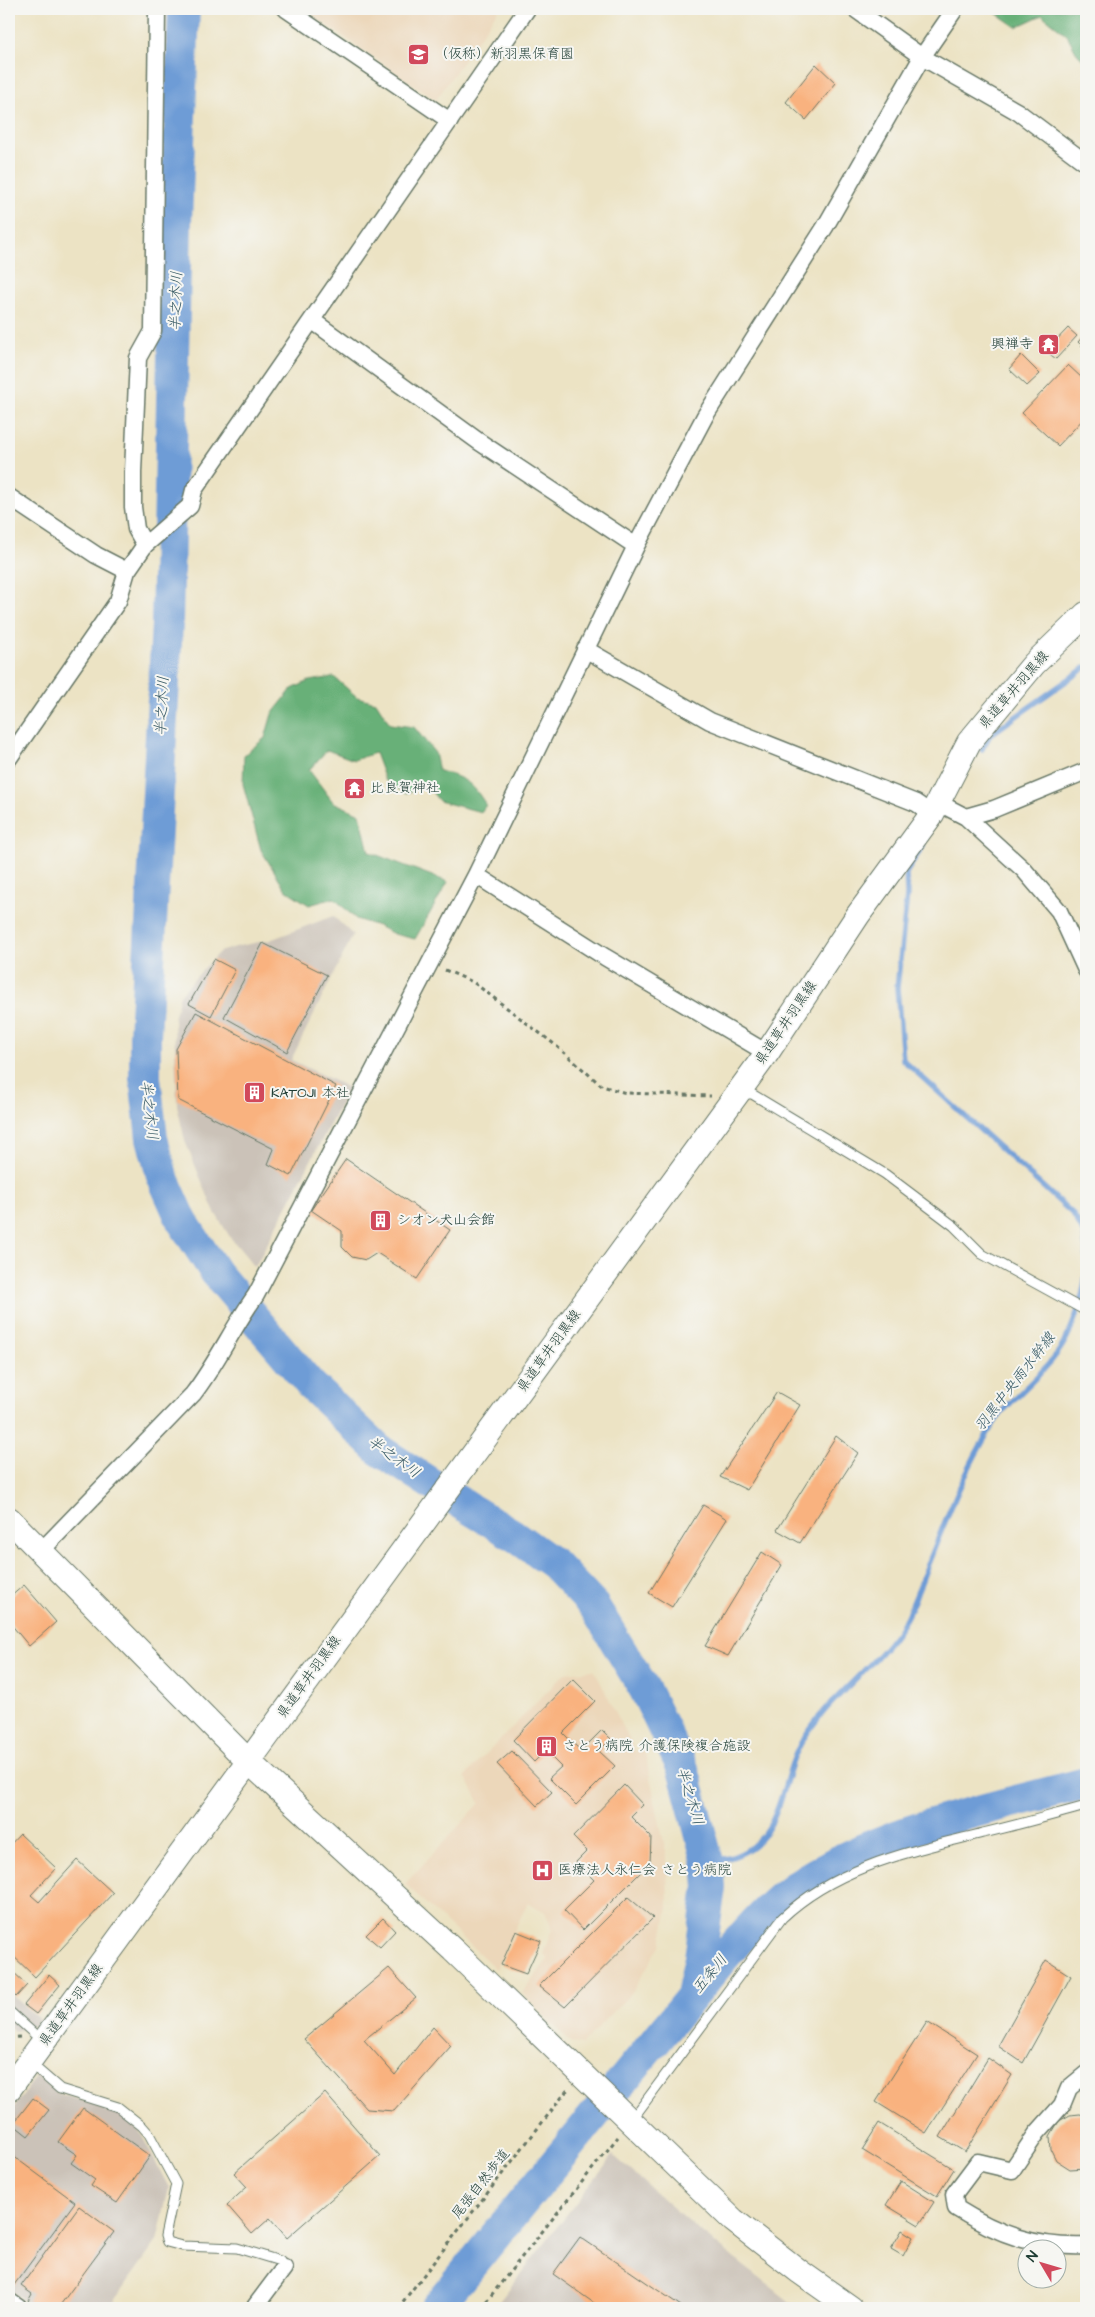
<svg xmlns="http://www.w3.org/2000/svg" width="1095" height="2317" font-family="'Architects Daughter','Klee One',sans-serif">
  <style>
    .built { fill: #ecd7ba }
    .industrial { fill: #cbc2b8 }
    .forest { fill: #67b078; stroke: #437656 }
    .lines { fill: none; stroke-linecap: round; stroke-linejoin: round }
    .stream { stroke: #6e9cd6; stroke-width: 5.5 }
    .river { stroke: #6e9cd6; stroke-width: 32 }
    .building { fill: #f9b27f }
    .lane-casing { stroke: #677766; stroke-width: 11 }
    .street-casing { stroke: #677766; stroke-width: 19 }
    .secondary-casing { stroke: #677766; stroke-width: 26 }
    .path { stroke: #677766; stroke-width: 3; stroke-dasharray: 4 4; stroke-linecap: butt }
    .lane { stroke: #fff; stroke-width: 9 }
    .street { stroke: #fff; stroke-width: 16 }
    .secondary { stroke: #fff; stroke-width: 24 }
    .labels { text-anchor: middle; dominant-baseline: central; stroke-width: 4; stroke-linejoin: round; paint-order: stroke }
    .poi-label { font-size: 14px; fill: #1f3d34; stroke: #f6f6f2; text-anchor: start }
    .street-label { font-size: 14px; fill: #1f3d34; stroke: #f6f6f2 }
    .water-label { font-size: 15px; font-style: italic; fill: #375a65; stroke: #f6f6f2 }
  </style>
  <rect width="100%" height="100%" fill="#f6f6f2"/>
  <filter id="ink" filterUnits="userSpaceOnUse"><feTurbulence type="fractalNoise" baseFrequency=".02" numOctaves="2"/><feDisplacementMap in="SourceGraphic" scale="10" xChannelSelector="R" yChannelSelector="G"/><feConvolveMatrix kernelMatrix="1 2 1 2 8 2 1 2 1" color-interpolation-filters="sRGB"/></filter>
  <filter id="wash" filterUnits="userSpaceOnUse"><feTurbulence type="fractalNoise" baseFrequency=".0096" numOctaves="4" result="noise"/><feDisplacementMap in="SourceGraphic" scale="20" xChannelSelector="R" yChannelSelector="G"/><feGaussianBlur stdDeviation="1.12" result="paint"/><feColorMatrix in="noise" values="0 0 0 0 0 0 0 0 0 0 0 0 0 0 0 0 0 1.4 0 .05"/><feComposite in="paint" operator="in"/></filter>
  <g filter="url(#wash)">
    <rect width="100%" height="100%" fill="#ece3c4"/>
    <path class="built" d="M303,9H499L436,100Z
      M594,1670L636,1752L644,1749L667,1857L668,1908L661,1944L633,1991L582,2045L570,2042L522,1993L548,1959L543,1954L552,1929L545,1912L528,1902L496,1969L405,1884L480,1803L465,1776L565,1673Z"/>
    <path class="industrial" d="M333,916L353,935L291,1060L349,1088L255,1267L230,1237L214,1211L185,1141L177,1105L174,1019L180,995L219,952L239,946L270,940Z
      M9,1992L43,2023L15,2031L9,2026Z
      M37,2075L57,2093L116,2111L139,2130L169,2188L157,2241L109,2308H35L9,2289V2114Z
      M613,2155L704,2235L798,2308H494Z"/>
    <path class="forest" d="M990,9H1086V62L1078,55L1067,35L1042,15L1016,27Z
      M334,677L357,697L376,702L390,724L414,727L435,753L439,771C465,778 472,782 486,805L481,812L439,801L425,783L406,794L385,780L375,753L354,760L327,750L309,770L333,802L360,814L369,852L448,882L415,939L394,934L378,926L356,919L334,898L309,905L286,890L261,850L243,784L244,755L265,738L272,714L292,689L309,681Z"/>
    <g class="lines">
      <path class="stream" d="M982,749L990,735L1086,667
        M708,1862C717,1860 727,1859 735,1856C785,1838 779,1777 804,1738C832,1693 880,1665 906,1618C915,1601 921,1582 928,1564C947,1517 964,1471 991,1428C1013,1392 1054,1370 1070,1331C1083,1301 1091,1267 1084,1235C1082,1228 1076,1220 1073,1214L903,1060L897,988L907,895L906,873L923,846"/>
      <path class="river" d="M184,9L176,223L167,624L145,1036V1078L152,1138L162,1176L182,1221L216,1273L310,1384L379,1450L470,1509L512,1534L554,1564L594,1606L645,1690L683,1769L708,1862L710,1887L700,1958L692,1995
        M436,2308L729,1951C750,1928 772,1902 797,1885C881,1828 990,1809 1086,1783"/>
    </g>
    <g id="blocks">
      <path class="building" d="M816,64L836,83L806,120L786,102Z
        M1068,328L1077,336L1056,359L1046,351Z
        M1086,333V350L1078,342Z
        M1021,355L1040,374L1027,386L1009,369Z
        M1068,365L1082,378L1086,374V416L1058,446L1022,413Z
        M263,943L327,975L287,1052L224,1017Z
        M214,959L235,970L211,1016L189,1004Z
        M196,1012L336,1086L291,1176L268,1164L274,1149L178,1100L176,1049Z
        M346,1159L450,1230L417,1279L377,1253L366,1260L352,1257L342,1247V1231L311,1210Z
        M777,1392L800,1405L747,1490L720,1477Z
        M836,1436L858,1453L800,1543L777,1530Z
        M703,1505L727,1519L672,1607L649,1593Z
        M762,1552L782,1565L728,1656L705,1646Z
        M24,1585L56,1622L29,1646L9,1622V1598Z
        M573,1679L595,1701L563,1733L581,1751L602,1730L611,1739L599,1751L615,1766L576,1805L549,1778L561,1767L545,1751L534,1762L513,1740Z
        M512,1751L552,1792L537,1806L497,1764Z
        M624,1785L643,1805L631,1817L651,1837L650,1863L583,1930L564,1910L594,1880L576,1862L587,1851L573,1837Z
        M20,1834L56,1868L31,1895L39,1902L77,1860L113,1893L35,1977L9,1952V1846Z
        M628,1897L653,1918L565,2007L539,1986Z
        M383,1918L395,1931L380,1947L366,1935Z
        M516,1931L541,1941L526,1974L501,1965Z
        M1046,1960L1071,1976L1023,2063L998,2046Z
        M9,1968L27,1985L16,1997L9,1990Z
        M389,1968L416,1998L364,2040L395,2075L433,2027L451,2046L394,2111L367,2109L304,2039Z
        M49,1975L60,1985L36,2014L24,2005Z
        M927,2022L977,2054L926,2133L876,2102Z
        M988,2058L1012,2075L965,2152L940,2137Z
        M325,2093L380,2156L287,2238L270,2218L252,2234L227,2205L247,2187L234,2173Z
        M33,2098L49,2110L28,2136L13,2124Z
        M83,2108L150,2156L117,2203L91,2186L95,2180L71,2163L77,2155L58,2142Z
        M1080,2114L1086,2116V2168L1070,2169L1056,2160L1051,2150L1050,2136L1059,2121L1070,2115Z
        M879,2123L954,2169L937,2196L862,2150Z
        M9,2153L75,2202L14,2285L9,2281Z
        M901,2181L934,2202L919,2225L886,2205Z
        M79,2206L114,2232L58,2308H38L28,2301L32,2294L21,2286Z
        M902,2230L913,2237L903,2256L891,2249Z
        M580,2237L681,2306L679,2308H601L553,2274Z
        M519,2303L525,2308H515Z"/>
    </g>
  </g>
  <g filter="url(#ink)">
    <use href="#blocks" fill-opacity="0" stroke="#677766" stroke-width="1"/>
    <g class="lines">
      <defs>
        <path id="lane" d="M741,1094H752L885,1174L954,1226L982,1254L1086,1311
          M9,2011L42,2041
          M30,2063L60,2089L118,2107L142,2126L149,2134L176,2184L165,2236L167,2242L182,2246L237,2248L280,2261L284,2268
          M631,2121L782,1918C837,1866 912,1851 983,1833C1018,1825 1052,1815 1086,1806"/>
        <path id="street" d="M286,9L450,121
          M855,9L922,57L1018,112L1086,163
          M313,321L478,441L636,546
          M9,497L96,555L127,571
          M145,545L136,529L133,507V472L138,358L153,331L157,9
          M585,649L710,721L916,803L932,814
          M9,758L118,601L127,571L145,545L190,506L194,490L527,9
          M937,802L966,817L1024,870L1059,911L1086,970
          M966,817L994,809L1086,771
          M476,875L605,957L767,1053
          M41,1551L193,1394C217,1363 233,1327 256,1295L476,875L636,546L705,416L825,227L922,57L955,9
          M1086,2074L1069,2088L1062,2105L1037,2133L1012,2170L978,2162L954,2194L956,2208C999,2235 1036,2248 1086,2246
          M9,2301L19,2308
          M254,2308L284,2268"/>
        <path id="secondary" d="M9,1519L248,1761L453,1950L733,2220L800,2272L851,2308
          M9,2089L767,1053L858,915L932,814L969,742L1034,664L1086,614"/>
      </defs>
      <use href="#lane" class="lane-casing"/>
      <use href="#street" class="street-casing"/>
      <use href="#secondary" class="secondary-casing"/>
      <path class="path" d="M445,970L473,982L554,1044L602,1086L626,1093L711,1096
        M9,2038L20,2037
        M398,2308L569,2088
        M481,2308L618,2137"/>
      <use href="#lane" class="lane"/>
      <use href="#street" class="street"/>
      <use href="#secondary" class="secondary"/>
    </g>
  </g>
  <defs>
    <symbol id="school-square" viewBox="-11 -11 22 22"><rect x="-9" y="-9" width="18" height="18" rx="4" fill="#d1495b" stroke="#f6f6f2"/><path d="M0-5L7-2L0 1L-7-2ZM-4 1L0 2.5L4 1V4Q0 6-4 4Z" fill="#fff"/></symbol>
    <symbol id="temple-square" viewBox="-11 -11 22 22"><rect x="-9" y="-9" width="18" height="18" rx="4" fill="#d1495b" stroke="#f6f6f2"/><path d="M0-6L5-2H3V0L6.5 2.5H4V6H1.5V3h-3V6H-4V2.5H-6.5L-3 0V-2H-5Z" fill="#fff"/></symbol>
    <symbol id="building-square" viewBox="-11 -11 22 22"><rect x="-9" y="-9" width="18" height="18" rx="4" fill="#d1495b" stroke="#f6f6f2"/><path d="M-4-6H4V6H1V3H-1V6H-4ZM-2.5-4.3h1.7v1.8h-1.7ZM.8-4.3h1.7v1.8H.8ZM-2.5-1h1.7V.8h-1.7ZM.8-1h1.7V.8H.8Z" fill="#fff"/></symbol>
    <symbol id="hospital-square" viewBox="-11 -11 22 22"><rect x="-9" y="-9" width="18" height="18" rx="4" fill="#d1495b" stroke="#f6f6f2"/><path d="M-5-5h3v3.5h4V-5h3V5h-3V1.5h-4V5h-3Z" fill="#fff"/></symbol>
  </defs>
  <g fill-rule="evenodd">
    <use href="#school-square" x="406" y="42" width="25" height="25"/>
    <use href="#temple-square" x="1036" y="332" width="25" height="25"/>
    <use href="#temple-square" x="342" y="776" width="25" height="25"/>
    <use href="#building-square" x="242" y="1080" width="25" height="25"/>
    <use href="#building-square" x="368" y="1208" width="25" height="25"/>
    <use href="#building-square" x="534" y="1734" width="25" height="25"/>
    <use href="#hospital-square" x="530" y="1858" width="25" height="25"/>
  </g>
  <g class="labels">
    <g class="poi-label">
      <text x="434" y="54">（仮称）新羽黒保育園</text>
      <text x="1033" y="344" text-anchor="end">興禅寺</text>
      <text x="370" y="788">比良賀神社</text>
      <text x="271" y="1093">KATOJI 本社</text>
      <text x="397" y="1220">シオン犬山会館</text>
      <text x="563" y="1746">さとう病院 介護保険複合施設</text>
      <text x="558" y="1870">医療法人永仁会 さとう病院</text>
    </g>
    <g class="street-label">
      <text transform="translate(1014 690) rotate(-49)">県道草井羽黒線</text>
      <text transform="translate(786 1023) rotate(-56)">県道草井羽黒線</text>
      <text transform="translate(549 1351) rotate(-54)">県道草井羽黒線</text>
      <text transform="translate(309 1677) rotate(-54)">県道草井羽黒線</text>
      <text transform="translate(71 2005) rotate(-54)">県道草井羽黒線</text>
      <text transform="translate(481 2184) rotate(-52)">尾張自然歩道</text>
    </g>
    <g class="water-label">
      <text transform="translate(176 301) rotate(-88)">半之木川</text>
      <text transform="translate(162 706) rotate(-87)">半之木川</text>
      <text transform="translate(149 1110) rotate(83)">半之木川</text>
      <text transform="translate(1015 1382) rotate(-52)">羽黒中央雨水幹線</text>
      <text transform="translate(394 1457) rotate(36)">半之木川</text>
      <text transform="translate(690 1796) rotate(73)">半之木川</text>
      <text transform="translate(710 1974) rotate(-51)">五条川</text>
    </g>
  </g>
  <rect width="1095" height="2317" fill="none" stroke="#f6f6f2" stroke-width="30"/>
  <g transform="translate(1042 2264) rotate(308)"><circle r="24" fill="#f6f6f2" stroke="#a0aca6"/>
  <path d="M0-4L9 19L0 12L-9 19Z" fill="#d1495b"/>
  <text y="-8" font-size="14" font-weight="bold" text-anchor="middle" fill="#1f3d34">N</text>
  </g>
</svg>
